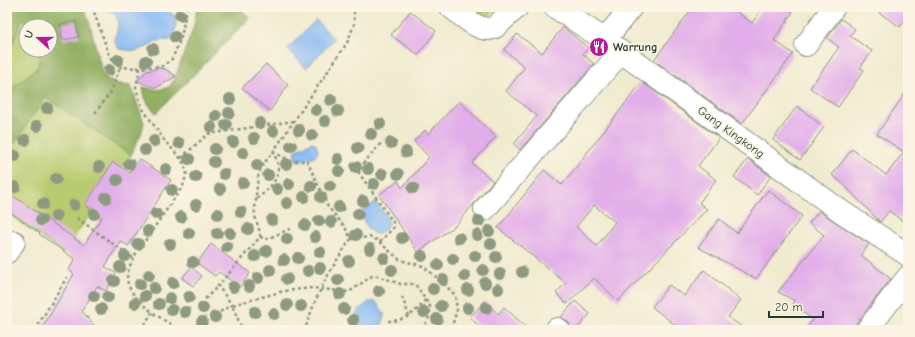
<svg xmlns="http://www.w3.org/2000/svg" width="915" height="337" font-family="'Comic Neue',sans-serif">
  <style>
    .green { fill: #b8cb6f; stroke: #6c8452 }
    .forest { fill: #92af62; stroke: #58764b }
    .water { fill: #87b9f4; stroke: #537b94 }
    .building { fill: #e2aee9; fill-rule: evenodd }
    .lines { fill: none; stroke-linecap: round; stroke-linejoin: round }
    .minor-casing { stroke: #889482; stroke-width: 24 }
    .path { stroke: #889482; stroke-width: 2.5; stroke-dasharray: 3 3; stroke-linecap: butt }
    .minor { stroke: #fff; stroke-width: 22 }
    .tree { fill: #8e9a80 }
    .labels { text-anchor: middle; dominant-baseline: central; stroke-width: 3; stroke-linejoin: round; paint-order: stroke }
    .poi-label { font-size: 12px; font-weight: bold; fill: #1f3d34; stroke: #fcf5e5; text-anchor: start }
    .street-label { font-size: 12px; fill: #1f3d34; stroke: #fcf5e5 }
  </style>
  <rect width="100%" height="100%" fill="#fcf5e5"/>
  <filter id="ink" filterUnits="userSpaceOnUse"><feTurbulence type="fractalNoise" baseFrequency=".025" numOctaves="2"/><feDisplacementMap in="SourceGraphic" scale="8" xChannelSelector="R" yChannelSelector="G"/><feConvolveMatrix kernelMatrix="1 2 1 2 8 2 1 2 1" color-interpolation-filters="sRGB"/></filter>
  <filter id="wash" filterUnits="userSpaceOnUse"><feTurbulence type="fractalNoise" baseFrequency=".012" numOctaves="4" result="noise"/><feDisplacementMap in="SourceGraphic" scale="16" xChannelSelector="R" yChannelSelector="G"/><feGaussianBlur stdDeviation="0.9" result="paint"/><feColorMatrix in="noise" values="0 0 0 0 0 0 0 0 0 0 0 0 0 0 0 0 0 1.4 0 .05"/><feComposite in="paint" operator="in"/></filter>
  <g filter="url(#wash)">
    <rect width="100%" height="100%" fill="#f0eacf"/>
    <path class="green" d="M467,7H497L486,20Z
      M23,18L26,20L28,26H26V50H36L40,57L38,67L16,85L7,95V57Z
      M45,97L131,155L63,253L7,213V154Z"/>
    <path class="forest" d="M7,7H83L88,17L102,72C109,82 119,85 131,86L144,123L141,134L131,155L45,97L7,154V95L16,85L38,67L40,57L36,50H50V26H28L26,20L23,18L7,57Z
      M197,7H238L250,18L156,113C148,105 144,99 143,87L157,90L169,87L175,78L194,26Z"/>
    <path class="water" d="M107,7H125L129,12H131L133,7H161L175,16L176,26L173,36L170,40L155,41L147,47L136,51L119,49L115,42C116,28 125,16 106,9Z
      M316,20L334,39L306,68L287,49Z
      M313,142L316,144L318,152L315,156L298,161L295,159L296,150Z
      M374,203H376C380,208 387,216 388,221C388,224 386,228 384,230C372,242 365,223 361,215V212Z
      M369,302H376L384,313C384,320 383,325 378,330H357C352,313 357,312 369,302Z"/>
    <g id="blocks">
      <path class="building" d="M693,7H730L752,23L763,7H785L793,12L774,40L793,54L742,124L654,60Z
        M871,7H908V16L900,27Z
        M410,11L436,31L418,55L391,35Z
        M841,19L855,29L850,36L872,51L860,68L864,70L838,107L810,88L839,47L827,38Z
        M76,21L79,37L63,40L60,24Z
        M563,27L588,48L583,54L594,64L520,150L514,144L537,116L506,91L525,67L504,50L517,34L542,53Z
        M266,64L288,85L270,111L242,88Z
        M159,68L165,69L176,76L156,88L137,81L147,71Z
        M642,82L719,138L698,166L716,180L699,203L707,209L618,301L594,278L567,304L556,293L566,283L498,228L544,170L562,185ZM594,205L615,222L597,246L576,227Z
        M908,89V225L889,211L880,222L840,181L832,175L852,149L886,175L904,152L877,134Z
        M459,101L496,137L472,163L493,181L456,225L418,252L379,195L398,181L402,188L429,157L414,141L425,130L428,134Z
        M797,106L824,127L800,160L773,140Z
        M139,159L171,180L128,246L120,241L105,267L116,273L106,291L97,286L82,311L98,330H41L74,274L69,270L75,259L39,234L40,233L7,210V203L12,195L84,245L102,217L85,205L113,162L130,173Z
        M748,159L771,176L757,195L734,177Z
        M768,190L802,216L756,279L698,247L719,219L737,233Z
        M819,211L869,244L861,255L891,279L857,322L855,330H805L813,320L793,304L795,301L778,292L824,235L809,223Z
        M211,244L250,273L240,287L219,272L215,276L197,263Z
        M191,267L202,276L193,286L182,278Z
        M704,270L741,300L728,317L746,330H682L652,307L669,285L684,296Z
        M485,301L498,314L504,307L529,330H483L470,317Z
        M575,301L590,314L576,330H571L569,323L561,317Z"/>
    </g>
  </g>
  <g filter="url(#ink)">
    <use href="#blocks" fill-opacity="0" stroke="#889482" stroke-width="1"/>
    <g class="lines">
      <defs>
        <path id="minor" d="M451,7C462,15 481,35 495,27L517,7
          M555,7L605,40L842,212L908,255
          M605,40L631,7
          M806,45L834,7
          M485,209L621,52
          M7,252L14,242
          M557,329L559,330
          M867,330L908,277"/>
      </defs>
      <use href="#minor" class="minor-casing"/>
      <path class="path" d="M92,7L109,54L115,63L120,67L140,68L163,66L172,59L181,38L187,7
        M140,68L136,87L138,95L143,109L164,140L182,160L187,172L183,186L133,258C131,264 127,272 127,279C130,301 162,319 180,330
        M95,113L111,92L120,67
        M273,152L291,161H307L308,163L328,207L345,227L351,239C330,269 316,294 305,330
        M181,158L208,134L294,121
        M257,199C267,190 280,180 278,165C277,161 275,156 274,153
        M77,218L133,258
        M260,237L267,239L292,228
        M351,239L370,237L377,240L400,260L423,266L442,282L455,295L457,310L452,326L447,330
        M380,242L394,227L393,222L359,173V168L383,141
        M402,297L409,316
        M205,299L218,286
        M388,321C406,321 415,313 426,299
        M35,330L67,277
        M142,330L152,312
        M189,330L232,305L218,286L260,237C260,229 257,224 255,216C254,210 256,204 256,197C258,173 257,171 273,152L347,43L354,25V7
        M245,330L242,329L232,305L284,291L312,288L349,292L372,276H377L401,284H415L430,306V311L428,321L419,330
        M252,330L262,325"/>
      <use href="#minor" class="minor"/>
    </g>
    <g class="tree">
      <circle cx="180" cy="15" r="6"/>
      <circle cx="175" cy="37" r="6"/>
      <circle cx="153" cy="49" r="6"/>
      <circle cx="118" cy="60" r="6"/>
      <circle cx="146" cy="61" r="6"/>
      <circle cx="109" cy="70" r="6"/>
      <circle cx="230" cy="99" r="6"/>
      <circle cx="331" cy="100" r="6"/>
      <circle cx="47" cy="108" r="6"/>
      <circle cx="316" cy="110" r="6"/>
      <circle cx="338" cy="111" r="6"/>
      <circle cx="229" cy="113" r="6"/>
      <circle cx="216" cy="116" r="6"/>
      <circle cx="325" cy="121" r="6"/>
      <circle cx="260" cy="123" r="6"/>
      <circle cx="380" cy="124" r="6"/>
      <circle cx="226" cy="125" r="6"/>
      <circle cx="37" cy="126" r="6"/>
      <circle cx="211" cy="127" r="6"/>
      <circle cx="299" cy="130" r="6"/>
      <circle cx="273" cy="131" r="6"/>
      <circle cx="371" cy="134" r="6"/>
      <circle cx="312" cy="135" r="6"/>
      <circle cx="254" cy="138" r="6"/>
      <circle cx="25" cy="140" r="6"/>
      <circle cx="154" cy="141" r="6"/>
      <circle cx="233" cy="142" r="6"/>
      <circle cx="179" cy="143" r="6"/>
      <circle cx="391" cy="143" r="6"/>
      <circle cx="291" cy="146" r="6"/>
      <circle cx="358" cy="148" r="6"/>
      <circle cx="215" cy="149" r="6"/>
      <circle cx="145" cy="150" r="6"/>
      <circle cx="406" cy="152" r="6"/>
      <circle cx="243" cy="153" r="6"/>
      <circle cx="15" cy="156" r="6"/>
      <circle cx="189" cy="159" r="6"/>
      <circle cx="338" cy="159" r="6"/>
      <circle cx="214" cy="162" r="6"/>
      <circle cx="129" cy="164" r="6"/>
      <circle cx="286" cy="164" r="6"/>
      <circle cx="257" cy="165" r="6"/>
      <circle cx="99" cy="167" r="6"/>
      <circle cx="356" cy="167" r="6"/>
      <circle cx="166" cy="169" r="6"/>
      <circle cx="368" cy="169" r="6"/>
      <circle cx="339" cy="171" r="6"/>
      <circle cx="224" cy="174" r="6"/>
      <circle cx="382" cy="174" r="6"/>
      <circle cx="398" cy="174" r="6"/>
      <circle cx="268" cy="175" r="6"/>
      <circle cx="196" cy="177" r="6"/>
      <circle cx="56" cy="179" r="6"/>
      <circle cx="117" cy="180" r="6"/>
      <circle cx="243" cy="183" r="6"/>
      <circle cx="289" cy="184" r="6"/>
      <circle cx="374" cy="184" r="6"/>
      <circle cx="311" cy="186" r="6"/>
      <circle cx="330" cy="186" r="6"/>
      <circle cx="15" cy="187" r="6"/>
      <circle cx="413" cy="188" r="6"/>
      <circle cx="220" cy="189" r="6"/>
      <circle cx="277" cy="189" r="6"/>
      <circle cx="172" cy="190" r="6"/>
      <circle cx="304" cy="197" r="6"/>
      <circle cx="321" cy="197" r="6"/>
      <circle cx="106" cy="198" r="6"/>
      <circle cx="363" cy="201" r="6"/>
      <circle cx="287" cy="203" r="6"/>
      <circle cx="43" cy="204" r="6"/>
      <circle cx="74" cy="205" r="6"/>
      <circle cx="196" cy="205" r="6"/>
      <circle cx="339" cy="207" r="6"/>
      <circle cx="241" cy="212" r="6"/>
      <circle cx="94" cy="214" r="6"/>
      <circle cx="156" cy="214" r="6"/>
      <circle cx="218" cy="214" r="6"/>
      <circle cx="358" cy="214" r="6"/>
      <circle cx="56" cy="216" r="6"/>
      <circle cx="181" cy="217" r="6"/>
      <circle cx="41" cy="220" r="6"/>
      <circle cx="272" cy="220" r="6"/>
      <circle cx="319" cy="221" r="6"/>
      <circle cx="479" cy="221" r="6"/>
      <circle cx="331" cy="222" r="6"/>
      <circle cx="305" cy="225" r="6"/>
      <circle cx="248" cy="229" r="6"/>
      <circle cx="148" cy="231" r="6"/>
      <circle cx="489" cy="231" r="6"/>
      <circle cx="189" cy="233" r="6"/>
      <circle cx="217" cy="233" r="6"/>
      <circle cx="230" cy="233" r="6"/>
      <circle cx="356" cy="235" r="6"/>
      <circle cx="477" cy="235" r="6"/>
      <circle cx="315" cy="237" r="6"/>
      <circle cx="402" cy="238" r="6"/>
      <circle cx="459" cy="238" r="6"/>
      <circle cx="287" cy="239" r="6"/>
      <circle cx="138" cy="244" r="6"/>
      <circle cx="170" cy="244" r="6"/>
      <circle cx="491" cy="244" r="6"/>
      <circle cx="227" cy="247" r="6"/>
      <circle cx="370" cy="249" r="6"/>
      <circle cx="266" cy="251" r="6"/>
      <circle cx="320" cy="252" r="6"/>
      <circle cx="125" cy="256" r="6"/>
      <circle cx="255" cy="256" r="6"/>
      <circle cx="422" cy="256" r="6"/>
      <circle cx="475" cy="256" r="6"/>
      <circle cx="496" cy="257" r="6"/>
      <circle cx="298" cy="258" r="6"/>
      <circle cx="384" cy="258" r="6"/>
      <circle cx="453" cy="259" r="6"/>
      <circle cx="284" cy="260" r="6"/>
      <circle cx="349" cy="261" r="6"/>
      <circle cx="193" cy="262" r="6"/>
      <circle cx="438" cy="265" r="6"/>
      <circle cx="120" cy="267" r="6"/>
      <circle cx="320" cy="268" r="6"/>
      <circle cx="270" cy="270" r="6"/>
      <circle cx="392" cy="270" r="6"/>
      <circle cx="483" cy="270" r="6"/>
      <circle cx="308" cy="271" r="6"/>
      <circle cx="522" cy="272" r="6"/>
      <circle cx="500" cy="274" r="6"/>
      <circle cx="149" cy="275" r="6"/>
      <circle cx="465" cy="276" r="6"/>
      <circle cx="258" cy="278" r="6"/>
      <circle cx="287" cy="279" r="6"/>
      <circle cx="338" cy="280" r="6"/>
      <circle cx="443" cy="280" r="6"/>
      <circle cx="114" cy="281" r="6"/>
      <circle cx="173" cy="283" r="6"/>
      <circle cx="485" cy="283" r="6"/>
      <circle cx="140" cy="284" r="6"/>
      <circle cx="249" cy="286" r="6"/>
      <circle cx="233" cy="287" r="6"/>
      <circle cx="154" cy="288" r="6"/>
      <circle cx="433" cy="289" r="6"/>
      <circle cx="498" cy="289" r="6"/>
      <circle cx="468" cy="290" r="6"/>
      <circle cx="379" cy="291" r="6"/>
      <circle cx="340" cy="294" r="6"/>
      <circle cx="94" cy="296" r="6"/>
      <circle cx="145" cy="296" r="6"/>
      <circle cx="108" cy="297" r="6"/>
      <circle cx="189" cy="297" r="6"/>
      <circle cx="170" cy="298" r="6"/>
      <circle cx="135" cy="303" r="6"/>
      <circle cx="159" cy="304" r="6"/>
      <circle cx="287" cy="305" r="6"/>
      <circle cx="301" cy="306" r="6"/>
      <circle cx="441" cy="306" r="6"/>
      <circle cx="203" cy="308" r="6"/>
      <circle cx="468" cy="308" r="6"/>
      <circle cx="486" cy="308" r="6"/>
      <circle cx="101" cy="309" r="6"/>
      <circle cx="344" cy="309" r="6"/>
      <circle cx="172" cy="310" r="6"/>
      <circle cx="185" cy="312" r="6"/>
      <circle cx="255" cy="312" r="6"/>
      <circle cx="424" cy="312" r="6"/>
      <circle cx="274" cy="314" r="6"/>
      <circle cx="215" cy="317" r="6"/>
      <circle cx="437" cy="319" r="6"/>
      <circle cx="353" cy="320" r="6"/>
      <circle cx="202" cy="322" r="6"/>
    </g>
  </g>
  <defs>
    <symbol id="restaurant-disc" viewBox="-11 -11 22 22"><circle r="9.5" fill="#b5179e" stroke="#fcf5e5"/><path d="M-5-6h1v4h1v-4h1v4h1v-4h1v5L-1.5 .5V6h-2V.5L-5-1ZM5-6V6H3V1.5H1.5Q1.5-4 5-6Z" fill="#fff"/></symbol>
  </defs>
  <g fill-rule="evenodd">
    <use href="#restaurant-disc" x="588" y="36" width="22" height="22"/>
  </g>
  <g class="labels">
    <g class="poi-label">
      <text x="613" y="47">Warrung</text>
    </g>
    <g class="street-label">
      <text transform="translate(731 132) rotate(36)">Gang Kingkong</text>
    </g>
  </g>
  <rect width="915" height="337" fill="none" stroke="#fcf5e5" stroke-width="24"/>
  <g transform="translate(38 38) rotate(291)"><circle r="19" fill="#fcf5e5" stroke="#a4ab9e"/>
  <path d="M0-3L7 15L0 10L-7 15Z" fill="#b5179e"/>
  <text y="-6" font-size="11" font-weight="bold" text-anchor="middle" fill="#1f3d34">U</text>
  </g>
  <path d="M769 311v6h54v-6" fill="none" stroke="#1f3d34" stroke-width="2"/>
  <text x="775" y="311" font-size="12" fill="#1f3d34" stroke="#fcf5e5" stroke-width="3" paint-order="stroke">20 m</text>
</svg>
